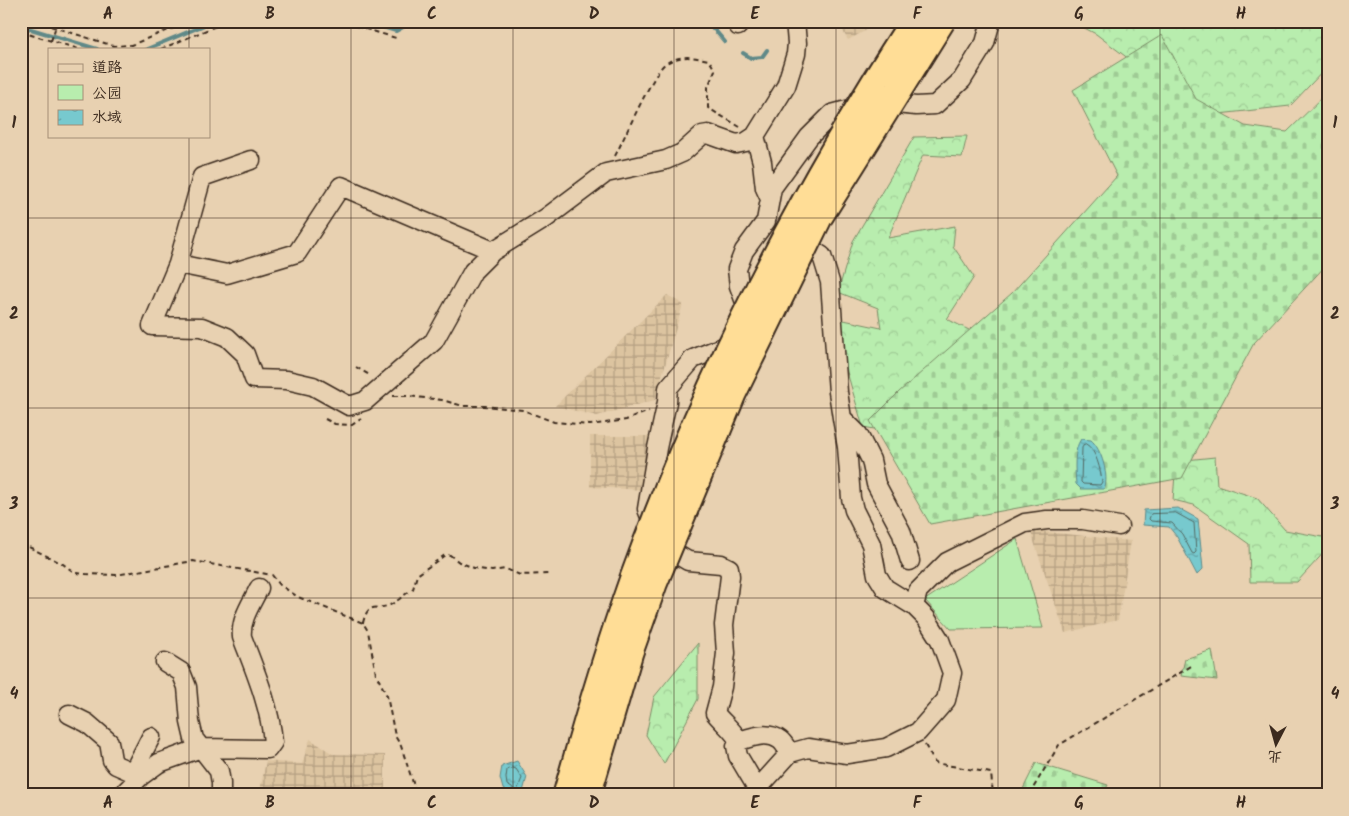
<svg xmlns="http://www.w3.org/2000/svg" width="1349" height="816" font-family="Kalam,'LXGW WenKai TC',sans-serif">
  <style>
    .industrial { fill: url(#industrial-grid) }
    .green { fill: #b8edae; stroke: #7a8c66 }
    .forest { fill: url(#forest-crowns); stroke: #7a8c66 }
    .cemetery { fill: url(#cemetery-stones); stroke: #7a8c66 }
    .water { fill: url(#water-ripples); stroke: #5f8988 }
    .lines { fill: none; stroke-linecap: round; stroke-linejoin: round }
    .shore { stroke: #536a64; stroke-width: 1 }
    .stream { stroke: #5f8988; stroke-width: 4 }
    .minor-casing { stroke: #3b2a1e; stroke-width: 21 }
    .path { stroke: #3b2a1e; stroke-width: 2; stroke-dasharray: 5 4; stroke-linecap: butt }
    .minor { stroke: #e8d1b1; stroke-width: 18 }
    .highway-bridge-casing { stroke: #3b2a1e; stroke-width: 29; stroke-linecap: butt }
    .highway-bridge { stroke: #ffdd96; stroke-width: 25 }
    .grid { fill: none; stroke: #3b2a1e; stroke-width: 1; stroke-opacity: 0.55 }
    .neatline { fill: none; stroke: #3b2a1e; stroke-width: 2 }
    .grid-label { font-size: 16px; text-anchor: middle; font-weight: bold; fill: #3b2a1e }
  </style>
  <defs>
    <pattern id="industrial-grid" width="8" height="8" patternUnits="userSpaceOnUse" patternTransform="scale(1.25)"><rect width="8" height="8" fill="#dcc4a0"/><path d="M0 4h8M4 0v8" fill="none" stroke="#b49f82"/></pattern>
    <pattern id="forest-crowns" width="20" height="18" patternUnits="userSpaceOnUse" patternTransform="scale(1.25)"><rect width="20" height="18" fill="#b8edae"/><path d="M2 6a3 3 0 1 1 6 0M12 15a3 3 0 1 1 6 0" fill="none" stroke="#9fcb95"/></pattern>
    <pattern id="cemetery-stones" width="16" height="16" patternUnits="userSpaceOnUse" patternTransform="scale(1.25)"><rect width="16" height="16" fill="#b8edae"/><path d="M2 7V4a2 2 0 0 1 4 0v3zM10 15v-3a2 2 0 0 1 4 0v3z" fill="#9fcb95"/></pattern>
    <pattern id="water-ripples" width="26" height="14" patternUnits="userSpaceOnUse" patternTransform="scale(1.25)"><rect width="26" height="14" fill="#77c9ce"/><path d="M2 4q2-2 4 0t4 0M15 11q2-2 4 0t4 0" fill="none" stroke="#63a3a7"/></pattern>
  </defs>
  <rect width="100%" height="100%" fill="#e8d1b1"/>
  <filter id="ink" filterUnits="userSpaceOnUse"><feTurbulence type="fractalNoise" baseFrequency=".02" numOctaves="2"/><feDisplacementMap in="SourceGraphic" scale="10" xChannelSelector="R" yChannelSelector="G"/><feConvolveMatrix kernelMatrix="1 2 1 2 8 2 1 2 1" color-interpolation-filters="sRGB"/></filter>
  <g filter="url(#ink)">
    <path class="industrial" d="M837,21H879L878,24L848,40Z
      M667,295L683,304L655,400L597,416L555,406Z
      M590,436H649L644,490L590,487Z
      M1030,530L1131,541L1118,620L1065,633Z
      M310,739L333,754L385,755V795H259L266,761L302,764Z"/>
    <path class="green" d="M1017,539L1043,628L951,629L925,600Z"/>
    <path class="forest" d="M1071,21H1328V66L1290,106L1192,117L1158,81L1096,34Z
      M967,136L962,157L923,155L888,238L955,226L953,246L974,277L947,319L989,340L886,431L863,427L847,372L839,319L881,328L878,308L838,292L853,241L914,137Z
      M1215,457L1217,485L1257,498L1285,530L1328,538V548L1297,582H1250L1249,544L1194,505L1173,500L1176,461Z
      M698,643V699L664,764L646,735L654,697Z"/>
    <path class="cemetery" d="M1162,35L1196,99L1245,126L1287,132L1328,92V263L1254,343L1182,478L930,524L870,421L899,392L1012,293L1117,176L1073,90Z
      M1212,650L1217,680L1181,676L1185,659Z
      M1036,763L1108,785L1103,795H1020Z"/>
    <path class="water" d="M1081,439L1091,440C1101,448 1110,477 1104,489H1081L1076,484C1075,471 1073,450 1081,439Z
      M1178,508L1198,519L1203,569L1197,575L1177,537L1169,527L1143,525L1144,510Z
      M517,761L527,777L522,795H509L510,792L503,789L500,778L502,766Z"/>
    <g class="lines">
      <path class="shore" d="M1086,444C1096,449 1101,471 1102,482L1100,485L1083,484L1081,482L1082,448L1083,445Z
        M1176,513L1194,523L1196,552L1194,554L1192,553L1182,534L1172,523L1151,521L1149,519L1151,514Z
        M513,768L516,769L522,778L517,791L507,785L506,778L507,770Z"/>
      <path class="stream" d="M363,21L396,31L403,27L405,21
        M702,21L714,29L725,42
        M21,26L97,49
        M147,49L214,21
        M743,53L751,58L762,57L767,50"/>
      <defs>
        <path id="minor" d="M738,26L739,21
          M755,136L762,162L765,188L770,199
          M796,240L822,256L830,282L838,392L842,418L858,434L871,460L876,484L901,531L910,561
          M493,251L341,186L297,253L227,274L178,264L152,326L202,327L227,337L245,354L254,379L287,380L313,386L349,406L365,401L434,341L473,271L493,251L546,218L606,173L666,160L682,153L702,135L708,134L736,144L746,142L755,136L786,86L796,54L797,43L795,21
          M178,264L202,177L251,160
          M750,316L739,286L737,269L744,251L766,221L772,188L809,137L832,114L877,102L916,106L935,105L962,80L985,43L991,21
          M735,338L727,345L693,359L668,388L667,402L657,448L647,509L657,535L673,552L688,561L721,564L729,568L730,576L724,625L726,653L722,687L715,713C723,723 733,730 739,741C752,737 768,731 780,740C784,743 787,749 790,753L752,795
          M914,606L918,591L947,562L1025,523L1047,520H1083L1119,526
          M165,662L181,672L187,687L190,722L194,739L219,771L221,783V795
          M69,714L87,723L109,742L112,760L116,765L141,776
          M739,741L736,746L738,756L757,788
          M790,753L808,748L847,754L886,748L918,732L946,700L952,673L940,640L926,618L914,606L885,588L877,575L871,544L854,510L851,498L847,447L842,418
          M133,772L151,737
          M122,795L141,776L159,763L201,748L268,749L273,742C270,706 255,671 242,637C240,619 252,603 259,588"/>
      </defs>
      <use href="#minor" class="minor-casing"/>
      <path class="path" d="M34,21L114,46L131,45L191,21
        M339,21L396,38
        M21,32L79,49
        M51,41L55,29
        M161,49L228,21
        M615,156C623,141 654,71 665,64C681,54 692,57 709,60L715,70L708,87V108L740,127
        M356,367L371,376
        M393,396H408L442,400L463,406H485L523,410L554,422L590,425L626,420L649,411
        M325,419L335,424L352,425L361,419
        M21,543L63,564L75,573L86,574L116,575L193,561L272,575L280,585L298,597L363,623L368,631L376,674L387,696L395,736L401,746L417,795
        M363,623C368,601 375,611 390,605C398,601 406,593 413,589L417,575L445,555H450L459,562L474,568L492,571L506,569L520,575L548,574
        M925,745L935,763L991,773L993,795
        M1029,795L1059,745L1193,665"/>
      <use href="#minor" class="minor"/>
      <defs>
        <path id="highway-bridge" d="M566,795C586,722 608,649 633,578C704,382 799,196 913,21
          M588,795L630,652L654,584L733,394L820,216L942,21"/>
      </defs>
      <use href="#highway-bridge" class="highway-bridge-casing"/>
      <use href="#highway-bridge" class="highway-bridge"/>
    </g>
  </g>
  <path class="grid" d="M189,21V49M351,21V795M513,21V795M674,21V795M836,21V795M998,21V795M1160,21V795M189,136V795M21,218H1328M21,408H1328M21,598H1328"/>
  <rect width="1349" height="816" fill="none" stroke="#e8d1b1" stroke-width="55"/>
  <rect x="48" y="48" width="162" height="90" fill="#e8d1b1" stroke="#a38e76"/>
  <rect x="58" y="64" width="25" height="8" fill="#e8d1b1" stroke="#a38e76"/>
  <text x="92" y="72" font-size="15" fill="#3b2a1e">道路</text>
  <rect x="58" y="85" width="25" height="15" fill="#b8edae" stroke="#a38e76"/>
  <text x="92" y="98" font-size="15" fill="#3b2a1e">公园</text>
  <rect x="58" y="110" width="25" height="15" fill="url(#water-ripples)" stroke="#a38e76"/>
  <text x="92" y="122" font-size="15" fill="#3b2a1e">水域</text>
  <g transform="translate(1276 744) rotate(186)" stroke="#e8d1b1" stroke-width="4" paint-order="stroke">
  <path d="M0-4L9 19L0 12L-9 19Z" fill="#3b2a1e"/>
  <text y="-8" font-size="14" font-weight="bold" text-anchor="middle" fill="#3b2a1e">北</text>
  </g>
  <rect x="28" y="28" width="1294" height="760" class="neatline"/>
  <g class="grid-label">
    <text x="108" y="19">A</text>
    <text x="270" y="19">B</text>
    <text x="432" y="19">C</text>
    <text x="594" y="19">D</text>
    <text x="755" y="19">E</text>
    <text x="917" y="19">F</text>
    <text x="1079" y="19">G</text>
    <text x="1241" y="19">H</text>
    <text x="14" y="128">1</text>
    <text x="1335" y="128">1</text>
    <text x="14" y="319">2</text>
    <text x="1335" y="319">2</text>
    <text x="14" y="509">3</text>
    <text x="1335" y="509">3</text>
    <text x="14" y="699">4</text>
    <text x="1335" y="699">4</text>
    <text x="108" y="808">A</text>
    <text x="270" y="808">B</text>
    <text x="432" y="808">C</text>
    <text x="594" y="808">D</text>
    <text x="755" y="808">E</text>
    <text x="917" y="808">F</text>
    <text x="1079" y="808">G</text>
    <text x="1241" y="808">H</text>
  </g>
</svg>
